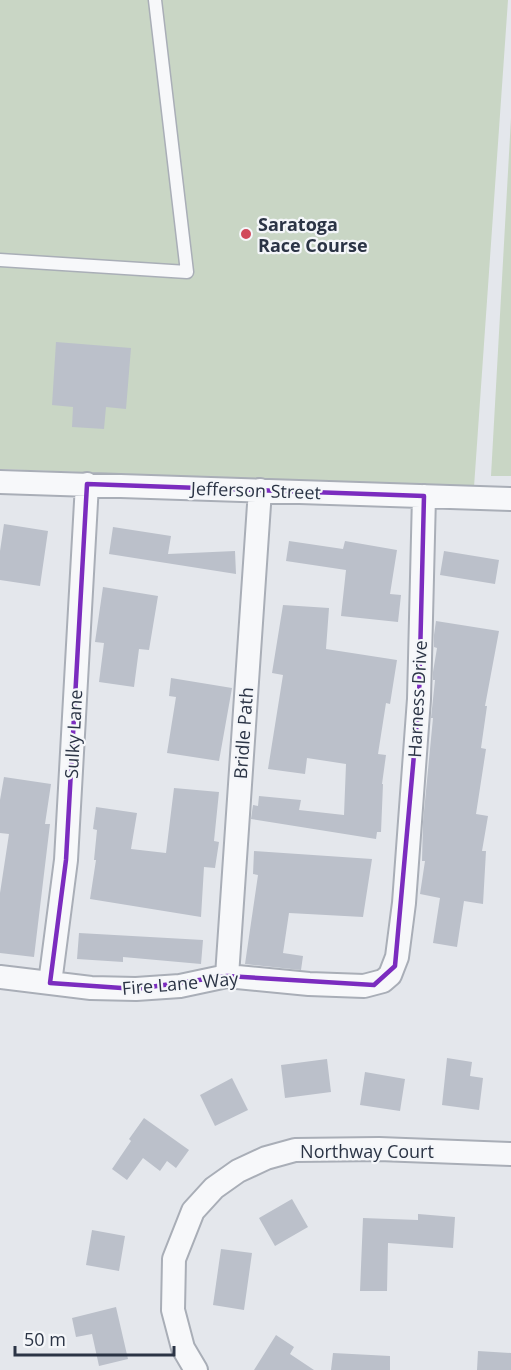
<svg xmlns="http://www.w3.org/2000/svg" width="511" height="1370" font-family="'Open Sans',sans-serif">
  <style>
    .green { fill: #c9d6c5 }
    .building { fill: #bbc0ca }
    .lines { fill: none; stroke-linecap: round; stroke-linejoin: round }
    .service-casing { stroke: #a9aeb7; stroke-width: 15 }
    .minor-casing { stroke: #a9aeb7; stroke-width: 26 }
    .service { stroke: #f7f8fa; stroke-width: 12 }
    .minor { stroke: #f7f8fa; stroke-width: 22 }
    .marked { fill: none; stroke: #7b2cbf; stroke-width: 4.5; stroke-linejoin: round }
    .poi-dot { fill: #d1495b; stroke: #f4f6f9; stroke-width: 2 }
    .labels { text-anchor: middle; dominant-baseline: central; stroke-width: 4.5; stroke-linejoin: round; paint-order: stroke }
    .poi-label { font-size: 18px; font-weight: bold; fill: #2b3445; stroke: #f4f6f9; text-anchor: start }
    .street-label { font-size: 18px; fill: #2b3445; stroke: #f4f6f9 }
  </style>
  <rect width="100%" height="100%" fill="#e4e7ec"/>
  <path class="green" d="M0,0H508L474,487L0,469Z
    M511,118V476H491Z"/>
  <path class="building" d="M56,342L131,348L126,409L106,407L104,429L72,427L73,407L52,405Z
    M4,524L48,531L40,586L0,580V551Z
    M113,527L171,536L168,554L235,551L236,574L109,554Z
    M289,541L343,549L345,541L397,550L390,594L401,595L398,622L341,616L346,570L286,561Z
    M444,551L499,560L495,584L440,575Z
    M103,587L158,596L149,650L139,649L134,687L99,682L104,643L95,642Z
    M283,605L329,608L326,649L397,660L390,704L386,703L378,754L386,755L382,784H383L381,832H377L376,839L251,819L253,805L258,806L259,796L301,800L299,810L344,815L346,764L307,758L305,774L268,769L283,675L272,673Z
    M436,621L499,631L485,706H487L481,748L486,749L476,814L488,816L482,851H486L483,904L464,901L457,947L433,943L440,898L420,894L425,861H422L423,822L433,718H431L435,680H433V672L437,648L434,647V635Z
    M171,678L232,688L219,761L167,753L176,697L169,696Z
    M4,777L51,784L45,824H50L34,957L0,953V893L9,834L0,833V800Z
    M174,788L219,792L214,841L219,842L215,868L204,867L201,917L90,899L96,860H94L97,830L93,829L96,807L137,813L131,849L166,853Z
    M254,851L372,859L363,917L289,913L283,953L303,956L301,970L245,964L258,875L253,874Z
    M79,933L203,940L201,964L123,957V962L77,959Z
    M447,1058L472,1062L470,1076L483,1078L479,1110L442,1105Z
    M327,1059L331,1092L285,1098L281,1065Z
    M365,1072L405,1079L400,1111L360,1105Z
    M232,1078L248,1110L215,1126L200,1095Z
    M144,1118L189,1150L176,1168L167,1161L160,1171L143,1158L127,1180L112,1169L131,1141L129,1139Z
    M292,1199L308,1227L275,1246L259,1218Z
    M418,1214L455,1217L453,1248L388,1243L387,1291H360L363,1218L418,1220Z
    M92,1230L125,1236L119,1271L86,1265Z
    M221,1249L252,1253L244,1310L213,1305Z
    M116,1307L128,1359L99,1366L92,1334L76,1337L72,1318Z
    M276,1335L294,1347L290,1354L314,1370H254Z
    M478,1351L511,1353V1370H477Z
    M333,1353L390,1356V1370H331Z"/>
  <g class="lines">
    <defs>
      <path id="service" d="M0,260L187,272L155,0"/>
      <path id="minor" d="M0,482L511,499
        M227,976L260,490
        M0,977L91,988L136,989L180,986L227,976L309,984L364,986L383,981L390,975L397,957L404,903L419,699L424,496
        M50,983L66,860L87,484
        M196,1370L183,1348L173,1310L174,1259L193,1211L214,1188L238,1171L266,1158L295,1150L379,1149L511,1154"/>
    </defs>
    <use href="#service" class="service-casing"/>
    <use href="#minor" class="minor-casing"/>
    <use href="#service" class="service"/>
    <use href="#minor" class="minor"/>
  </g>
  <path class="marked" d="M87,484L424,496L419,699L395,966L374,985L227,976L136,989L50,983L66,860Z"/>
  <circle class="poi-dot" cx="246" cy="234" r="6"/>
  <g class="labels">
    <g class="poi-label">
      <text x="258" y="224">Saratoga<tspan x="258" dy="21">Race Course</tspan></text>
    </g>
    <g class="street-label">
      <text transform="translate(256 490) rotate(2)">Jefferson Street</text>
      <text transform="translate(417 699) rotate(-87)">Harness Drive</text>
      <text transform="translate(243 733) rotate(-86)">Bridle Path</text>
      <text transform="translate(73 734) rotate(-87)">Sulky Lane</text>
      <text transform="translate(180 983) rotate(-5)">Fire Lane Way</text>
      <text x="367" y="1151">Northway Court</text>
    </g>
  </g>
  <path d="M15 1346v9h159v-9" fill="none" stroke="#2b3445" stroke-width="3"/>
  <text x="24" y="1346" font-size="18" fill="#2b3445" stroke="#f4f6f9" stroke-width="4.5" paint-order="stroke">50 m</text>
</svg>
